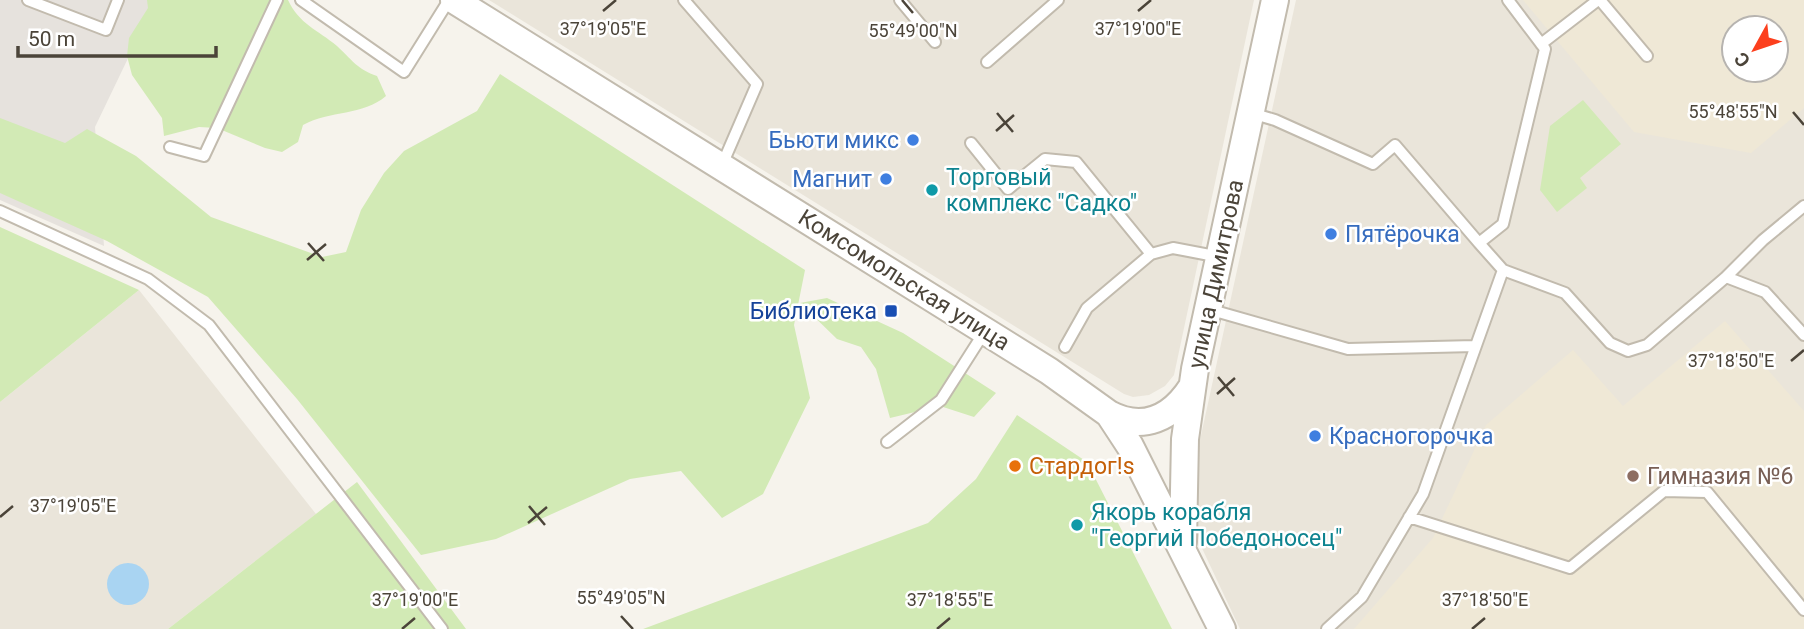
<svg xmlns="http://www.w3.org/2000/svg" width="1804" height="629" font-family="Roboto,sans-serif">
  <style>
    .residential { fill: #eae5da; fill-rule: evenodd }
    .industrial { fill: #e6e2dd }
    .education { fill: #efe8d6; fill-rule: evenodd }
    .green { fill: #d2eab5 }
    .water { fill: #a9d4f2 }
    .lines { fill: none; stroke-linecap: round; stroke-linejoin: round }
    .service-casing { stroke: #c2bbae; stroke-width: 14 }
    .tertiary-casing { stroke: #c2bbae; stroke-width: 30 }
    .service { stroke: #fff; stroke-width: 10 }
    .tertiary { stroke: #fff; stroke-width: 26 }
    .ticks { fill: none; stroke: #4b4439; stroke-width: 2.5 }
    .shop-dot { fill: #3f7fe0; stroke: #fff; stroke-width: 2.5 }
    .culture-dot { fill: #0f9aa8; stroke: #fff; stroke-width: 2.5 }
    .transit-dot { fill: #1a4fb4; stroke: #fff; stroke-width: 2.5 }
    .food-dot { fill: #e8710a; stroke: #fff; stroke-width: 2.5 }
    .education-dot { fill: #8d6e63; stroke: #fff; stroke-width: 2.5 }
    .labels { text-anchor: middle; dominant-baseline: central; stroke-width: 5; stroke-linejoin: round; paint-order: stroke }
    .shop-label { font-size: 23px; fill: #366cbe; stroke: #fff; text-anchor: end }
    .culture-label { font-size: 23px; fill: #0d838f; stroke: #fff; text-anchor: start }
    .street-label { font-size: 23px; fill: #4b4439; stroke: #fff }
    .transit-label { font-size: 23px; fill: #164399; stroke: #fff; text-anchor: end }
    .food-label { font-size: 23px; fill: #c56008; stroke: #fff; text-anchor: start }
    .education-label { font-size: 23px; fill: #785e54; stroke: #fff; text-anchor: start }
    .ticks-label { font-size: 18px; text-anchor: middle; fill: #4b4439; stroke: #fff; stroke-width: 5; stroke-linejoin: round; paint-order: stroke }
  </style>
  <rect width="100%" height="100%" fill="#f6f3ec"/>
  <path class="residential" d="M489,0H1254L1174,375L1165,386L1149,395L1133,397L1124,394Z
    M1296,0H1804V629H1240L1200,544L1195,520L1193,472ZM1734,28H1776V70H1734Z
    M139,290L316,514L168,629H0V402Z"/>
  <path class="industrial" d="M0,0H156L95,127L104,246L0,200Z"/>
  <path class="education" d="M1523,0H1804V108L1751,153L1634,132ZM1734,28H1776V70H1734Z
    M1725,321L1804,411V629H1354L1433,538L1486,425L1573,350L1623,406Z"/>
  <path class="green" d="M147,0H288C299,24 318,30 337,46C351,59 358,70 377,76L386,96C363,116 330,110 303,125L298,142L282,152L265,148L217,128L199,127L164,136L162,118L132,75L127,56L129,38L148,8Z
    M500,74L805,270L794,325L810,398L763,494L722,518L681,471L630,479L496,539L421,555L297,399L208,297L107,241L0,193V118L65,143L87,129L136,156L211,217L322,257L346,252L361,210L384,173L404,151L477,111Z
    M1583,100L1621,144L1580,178L1587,188L1557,212L1540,190L1550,126Z
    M0,227L139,290L0,402Z
    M827,298L903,333L996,393L974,417L940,406L890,418L876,369L861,347L837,339L800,303Z
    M1017,415L1087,462L1172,629H643L928,523L976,479Z
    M357,482L466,629H168Z"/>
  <path class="water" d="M107 584a21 21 0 1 1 42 0a21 21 0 1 1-42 0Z"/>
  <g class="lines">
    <defs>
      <path id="service" d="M28,0L106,30L118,0
        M301,0L404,72L449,0
        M684,0L757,84L722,165
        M900,0L935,42
        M1600,0L1647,56
        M1541,44L1598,0
        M987,62L1058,0
        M1251,113L1275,120L1373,164L1395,145L1479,243
        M971,143L1008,189L1045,159L1076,162L1151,254L1173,248L1220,257
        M170,147L204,156L277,0
        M0,211L148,279L209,325L442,629
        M1503,270L1565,293L1610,343L1628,351L1647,345L1726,277L1765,292L1804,335
        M1726,277L1763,240L1804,206
        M1208,309L1348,349L1475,346
        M1065,347L1087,308L1151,254
        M887,442L941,400L985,331
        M1409,517L1570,568L1664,491L1707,492L1804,610
        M1327,629L1362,597L1423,494L1503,270L1479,243L1503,224L1545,49L1508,0"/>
      <path id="tertiary" d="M454,0L1049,371L1109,414L1130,446L1222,629
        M1109,414C1143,432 1172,418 1192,387
        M1183,542L1185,439L1195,369L1275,0"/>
    </defs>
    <use href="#service" class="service-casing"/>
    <use href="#tertiary" class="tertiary-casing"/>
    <use href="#service" class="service"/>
    <use href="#tertiary" class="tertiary"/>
  </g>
  <path class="ticks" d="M902,0L913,13M603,11L616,0M1138,11L1151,0M1793,112L1804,125M997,113L1013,132M996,131L1014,115M308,243L324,261M307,260L326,244M1791,361L1804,350M1218,377L1234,396M1217,394L1235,378M529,506L545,525M0,517L13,506M528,523L547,507M621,616L633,629M402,629L415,618M937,629L950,618M1472,629L1485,618"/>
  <g class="shop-dot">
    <circle cx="913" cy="140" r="7"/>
    <circle cx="886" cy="179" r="7"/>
    <circle cx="1331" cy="234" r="7"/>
    <circle cx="1315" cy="436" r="7"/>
  </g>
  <g class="culture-dot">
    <circle cx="932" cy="190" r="7"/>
    <circle cx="1077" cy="525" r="7"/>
  </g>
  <rect class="transit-dot" x="884" y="304" width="14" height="14" rx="3.5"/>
  <circle class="food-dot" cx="1015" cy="466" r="7"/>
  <circle class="education-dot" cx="1633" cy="476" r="7"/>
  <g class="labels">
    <g class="shop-label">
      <text x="899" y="140">Бьюти микс</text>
      <text x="872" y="179">Магнит</text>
      <text x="1345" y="234" text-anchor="start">Пятёрочка</text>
      <text x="1329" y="436" text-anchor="start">Красногорочка</text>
    </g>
    <g class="culture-label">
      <text x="946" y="177">Торговый<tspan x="946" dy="26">комплекс "Садко"</tspan></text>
      <text x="1091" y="512">Якорь корабля<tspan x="1091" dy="26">"Георгий Победоносец"</tspan></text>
    </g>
    <g class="street-label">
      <text transform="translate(1216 274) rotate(-78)">улица Димитрова</text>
      <text transform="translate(904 280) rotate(32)">Комсомольская улица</text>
    </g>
    <g class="transit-label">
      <text x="877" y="311">Библиотека</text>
    </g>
    <g class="food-label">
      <text x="1029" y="466">Стардог!s</text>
    </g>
    <g class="education-label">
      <text x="1647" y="476">Гимназия №6</text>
    </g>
  </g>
  <g class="ticks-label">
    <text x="603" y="35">37°19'05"E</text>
    <text x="1138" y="35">37°19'00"E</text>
    <text x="913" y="37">55°49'00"N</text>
    <text x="1733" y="118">55°48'55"N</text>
    <text x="1731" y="367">37°18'50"E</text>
    <text x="73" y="512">37°19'05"E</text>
    <text x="621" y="604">55°49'05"N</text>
    <text x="415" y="606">37°19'00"E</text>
    <text x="950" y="606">37°18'55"E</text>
    <text x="1485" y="606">37°18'50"E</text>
  </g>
  <g transform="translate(1755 49) rotate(230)"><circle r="33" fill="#ffffff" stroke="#b7b4b0" stroke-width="2"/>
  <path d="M0-5L12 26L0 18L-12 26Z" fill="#fc3f1d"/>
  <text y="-10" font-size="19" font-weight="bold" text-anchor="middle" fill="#4b4439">С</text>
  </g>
  <path d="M18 46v10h198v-10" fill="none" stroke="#4b4439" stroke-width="3.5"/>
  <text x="28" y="46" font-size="21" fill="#4b4439" stroke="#ffffff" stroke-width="5" paint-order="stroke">50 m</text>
</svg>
